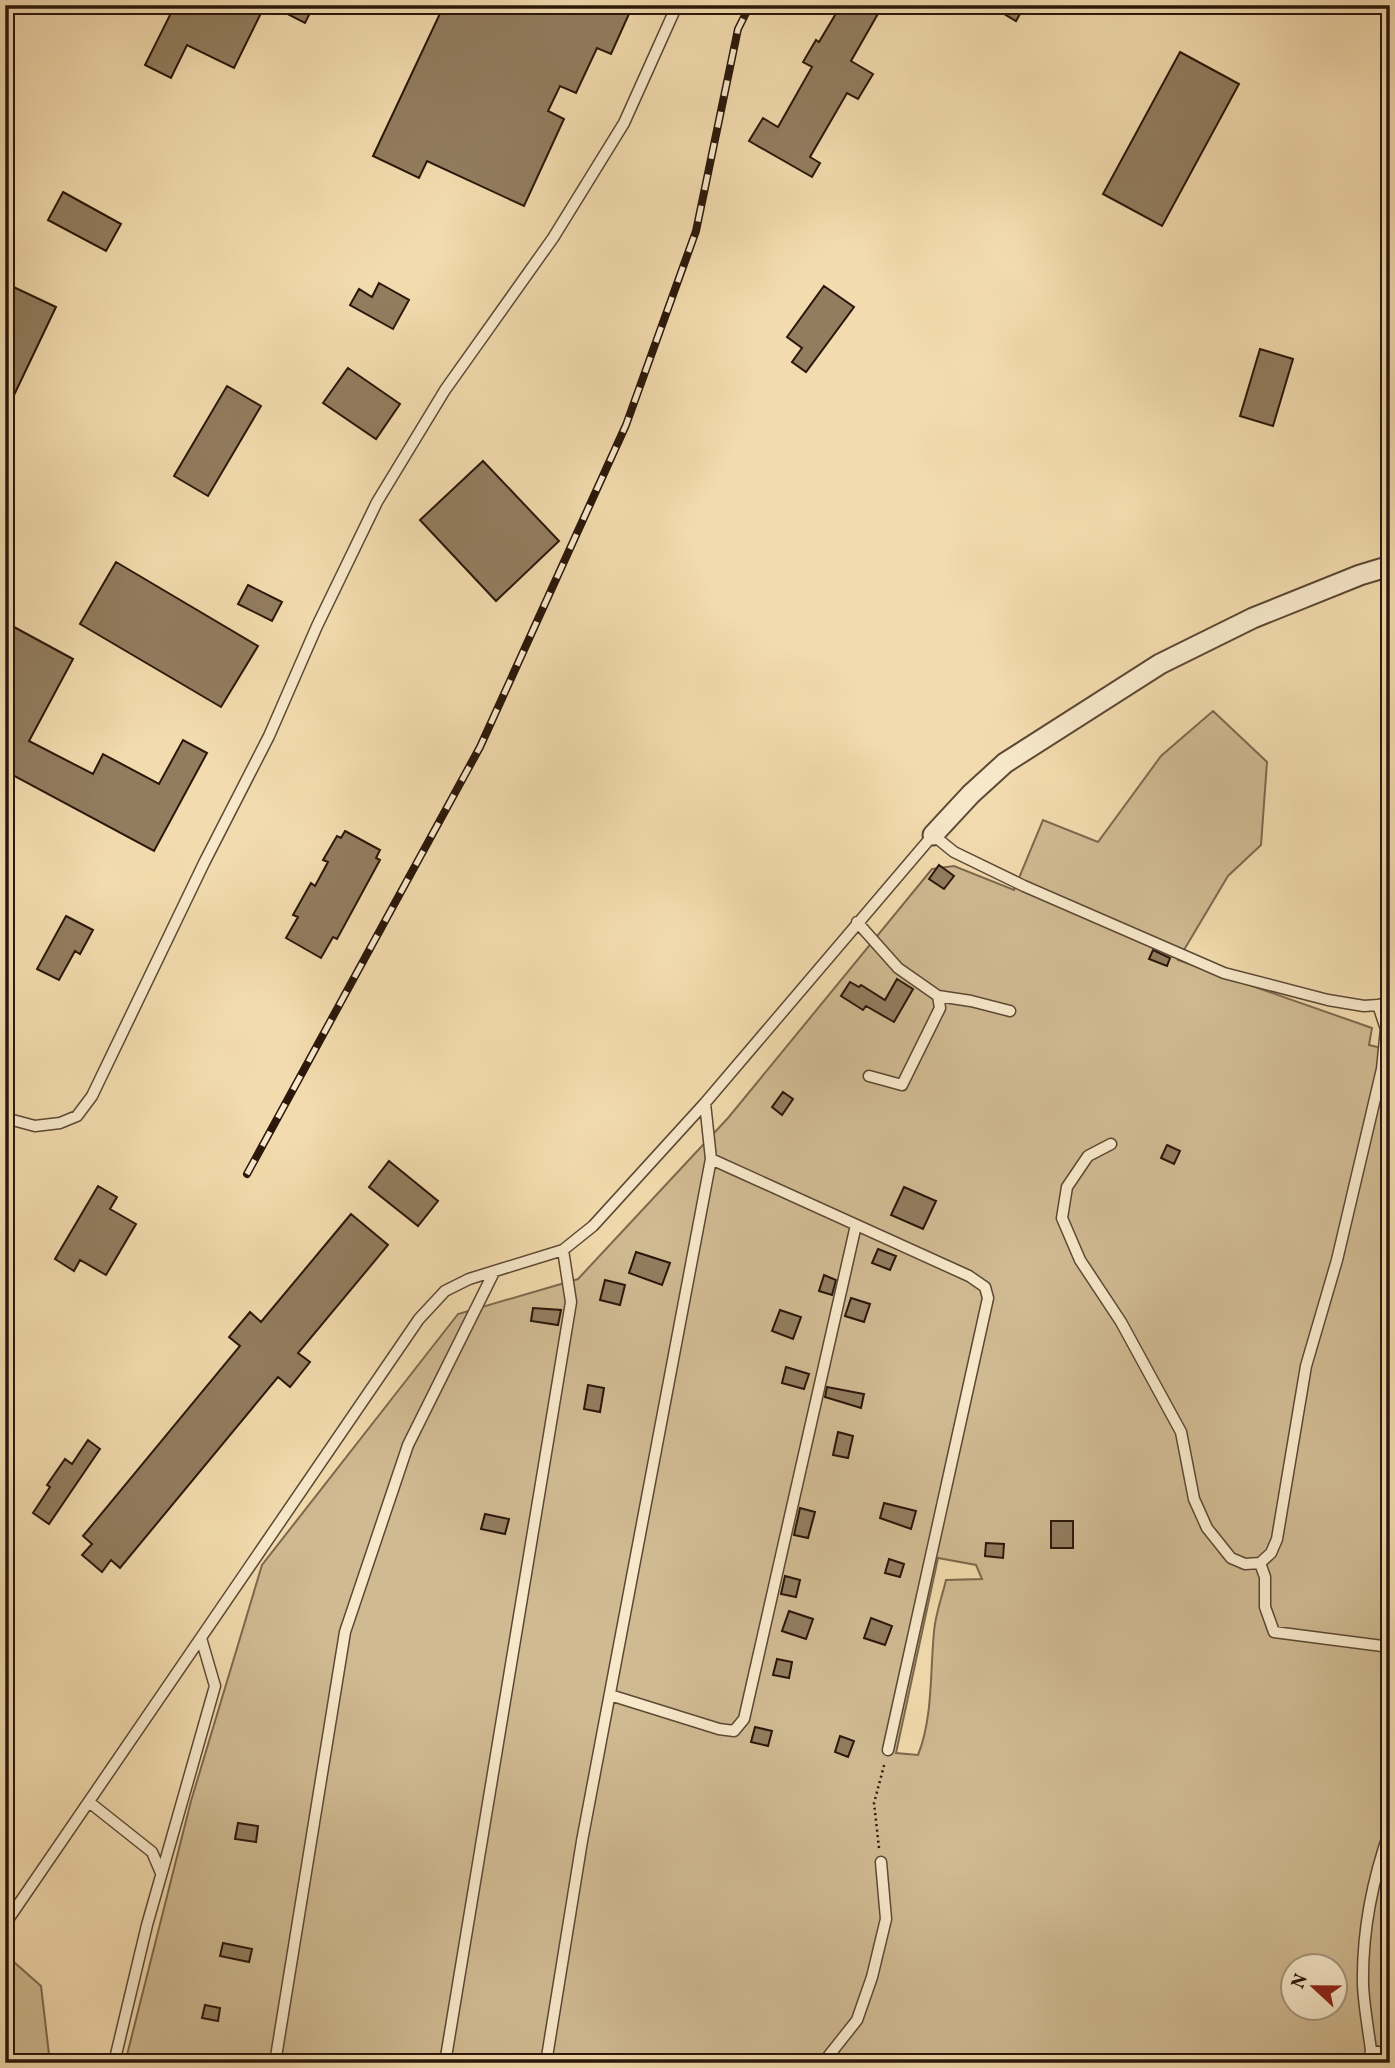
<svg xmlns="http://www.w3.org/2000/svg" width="1395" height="2068" font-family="Vollkorn,serif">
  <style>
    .green { fill: #d0ba92; stroke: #7d684e; stroke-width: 2; fill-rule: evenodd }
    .building { fill: #927d5f; stroke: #2a170a; stroke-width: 2 }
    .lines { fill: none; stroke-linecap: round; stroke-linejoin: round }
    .service-casing { stroke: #5c4833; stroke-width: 13 }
    .minor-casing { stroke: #5c4833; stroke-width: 23 }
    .path { stroke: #2a170a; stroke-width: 2.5; stroke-dasharray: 2 3.5; stroke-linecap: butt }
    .service { stroke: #f7e8ca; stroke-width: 10 }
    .minor { stroke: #f7e8ca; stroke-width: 19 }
    .rail-casing { stroke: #2a170a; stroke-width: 8 }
    .rail { stroke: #f7e8ca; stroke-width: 5; stroke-dasharray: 16; stroke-linecap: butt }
  </style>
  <rect width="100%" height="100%" fill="#f2dbae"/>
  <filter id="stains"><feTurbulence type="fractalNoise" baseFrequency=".00286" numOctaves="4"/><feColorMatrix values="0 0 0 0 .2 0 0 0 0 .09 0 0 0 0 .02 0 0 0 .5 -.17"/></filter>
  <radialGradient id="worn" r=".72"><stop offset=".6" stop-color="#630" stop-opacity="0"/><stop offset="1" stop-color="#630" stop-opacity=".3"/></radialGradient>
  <path class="green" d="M1213,711L1267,762L1261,845L1228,876L1178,960L1372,1028L1369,1045L1390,1050V2063H125L191,1801L262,1565L458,1314L578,1279L728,1118L932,869L954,866L1014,890L1043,820L1098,842L1161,756ZM938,1558L976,1565L982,1579L946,1580C942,1597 935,1615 934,1632C930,1672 933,1718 918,1755L896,1753ZM1294,1966H1336V2008H1294Z
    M6,1955L41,1986L50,2063H5Z"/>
  <path class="building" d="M175,5H265L234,68L187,45L171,78L145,65Z
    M270,5H314L305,23Z
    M444,5H633L611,54L597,48L576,93L560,86L548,111L564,119L524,206L427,161L419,178L373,156Z
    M841,5H883L851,61L873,74L858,99L847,93L810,157L820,163L812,177L749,141L763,118L778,127L812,67L803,62L816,40L819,42Z
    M989,5H1025L1016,21Z
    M1180,52L1239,84L1162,226L1103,194Z
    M63,192L121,224L106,251L48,220Z
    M5,283L56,307L5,414Z
    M379,283L409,300L393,329L350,305L359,289L372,297Z
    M824,286L854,307L806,372L792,362L802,348L787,337Z
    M1260,349L1293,359L1273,426L1240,416Z
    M348,368L400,404L376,439L323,403Z
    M227,386L261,406L208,496L174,476Z
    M483,461L559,541L496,601L420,520Z
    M116,562L258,646L221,707L80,624Z
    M248,585L282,602L272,621L238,604Z
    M14,627L73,659L29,741L93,774L103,754L159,784L183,740L207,753L154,851L5,771V643Z
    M345,831L380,850L376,858L380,860L337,939L333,937L321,958L286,938L298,917L293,915L311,883L315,886L328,862L323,860L337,836L341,838Z
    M939,865L954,876L944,889L929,879Z
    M66,916L93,930L80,954L75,951L59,980L37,969Z
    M1153,950L1170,958L1167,966L1149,959Z
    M897,979L913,989L894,1022L866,1006L863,1010L841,996L850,982L859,987L861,985L885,1000Z
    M783,1092L793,1099L782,1115L772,1107Z
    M1167,1145L1180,1151L1174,1164L1161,1158Z
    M389,1161L438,1201L418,1226L369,1187Z
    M98,1186L117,1197L110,1209L136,1224L106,1275L80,1260L74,1271L55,1259Z
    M904,1187L936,1201L923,1229L891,1215Z
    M351,1214L388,1245L298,1353L310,1362L290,1387L278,1377L120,1568L111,1560L102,1572L82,1555L92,1544L83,1536L240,1346L229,1337L250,1312L261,1322Z
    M878,1249L896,1256L890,1270L872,1263Z
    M636,1252L670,1263L662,1285L629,1273Z
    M824,1275L836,1280L832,1295L819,1291Z
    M605,1280L625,1285L620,1305L600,1300Z
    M851,1298L870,1304L864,1322L845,1316Z
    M533,1308L561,1310L558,1325L531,1321Z
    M780,1310L801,1317L793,1339L772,1331Z
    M786,1367L809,1374L804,1389L782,1383Z
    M588,1385L604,1388L600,1412L584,1409Z
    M827,1387L864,1394L861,1408L825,1397Z
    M838,1432L853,1436L848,1458L833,1455Z
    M88,1440L100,1449L49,1524L33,1513L50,1487L47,1485L65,1459L72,1464Z
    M884,1503L916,1511L911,1529L880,1518Z
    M800,1508L815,1512L808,1538L794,1535Z
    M485,1514L509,1519L505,1534L481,1529Z
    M1051,1521H1073V1548H1051Z
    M986,1543L1004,1544L1003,1558L985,1556Z
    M889,1559L904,1564L900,1577L885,1573Z
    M785,1576L800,1580L796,1597L781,1594Z
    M789,1611L813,1619L806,1639L782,1631Z
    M871,1618L892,1626L885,1645L864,1638Z
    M777,1659L792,1662L789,1678L773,1675Z
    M755,1727L772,1731L768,1746L751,1742Z
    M840,1736L854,1741L848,1757L835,1752Z
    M238,1823L258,1826L256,1842L235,1839Z
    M223,1943L252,1949L249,1962L220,1956Z
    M205,2005L220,2008L218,2021L202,2018Z"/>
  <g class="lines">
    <defs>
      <path id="service" d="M857,922L898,968L938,996L940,1008L902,1085L869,1076
        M938,996L971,1001L1010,1011
        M705,1103L711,1159L969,1276L985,1287L988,1298L888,1750
        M5,1118L35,1126L60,1123L77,1116L92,1096L204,863L269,736L317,626L377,502L445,390L553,238L624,123L677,5
        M1111,1144L1088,1156L1067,1187L1062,1218L1080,1260L1121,1322L1181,1432L1194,1499L1207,1528L1231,1558L1245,1564L1260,1563L1271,1553L1277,1539L1306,1366L1337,1260L1382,1069L1386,1029L1378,1005
        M1260,1563L1265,1577V1607L1274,1632L1390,1647
        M610,1695L719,1729L734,1731L744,1719L856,1225
        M89,1802L152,1852L161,1873
        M1390,1830C1373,1878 1362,1933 1363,1985C1364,2006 1368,2028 1371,2050L1390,2055
        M5,1924L419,1319L445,1291L469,1279L563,1250L593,1226L705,1103L933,835L954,852L1024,886L1224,973L1328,1000L1364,1006L1378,1005L1390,1002
        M114,2063L147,1925L215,1686L201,1638
        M275,2063L345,1632L408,1445L494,1272
        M445,2063L571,1302L563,1250
        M546,2063L582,1841L711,1159
        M823,2063L857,2020L872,1977L886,1919L881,1862
        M1369,2063L1371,2050"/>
      <path id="minor" d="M933,835L971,794L1005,763L1160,664L1253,618L1360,575L1390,566"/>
    </defs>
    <use href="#service" class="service-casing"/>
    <use href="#minor" class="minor-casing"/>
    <path class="path" d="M879,1848L874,1803L885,1762"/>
    <use href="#service" class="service"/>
    <use href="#minor" class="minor"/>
    <defs>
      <path id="rail" d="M247,1174L480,747L626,425L696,231L738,29L750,5"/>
    </defs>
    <use href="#rail" class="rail-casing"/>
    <use href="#rail" class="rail"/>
  </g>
  <rect width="1395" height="2068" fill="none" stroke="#f2dbae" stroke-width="28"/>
  <rect x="7" y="7" width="1381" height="2054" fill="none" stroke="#2a170a" stroke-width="3.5"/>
  <rect x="14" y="14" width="1367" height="2040" fill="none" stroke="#2a170a" stroke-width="2"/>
  <g transform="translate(1314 1987) rotate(292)"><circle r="33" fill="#f7e8ca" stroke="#a5947d" stroke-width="2"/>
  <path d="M0-5L12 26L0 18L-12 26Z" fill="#8f2418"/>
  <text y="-10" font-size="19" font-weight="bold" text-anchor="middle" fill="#2a170a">N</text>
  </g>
  <rect width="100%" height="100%" filter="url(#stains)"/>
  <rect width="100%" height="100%" fill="url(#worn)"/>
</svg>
